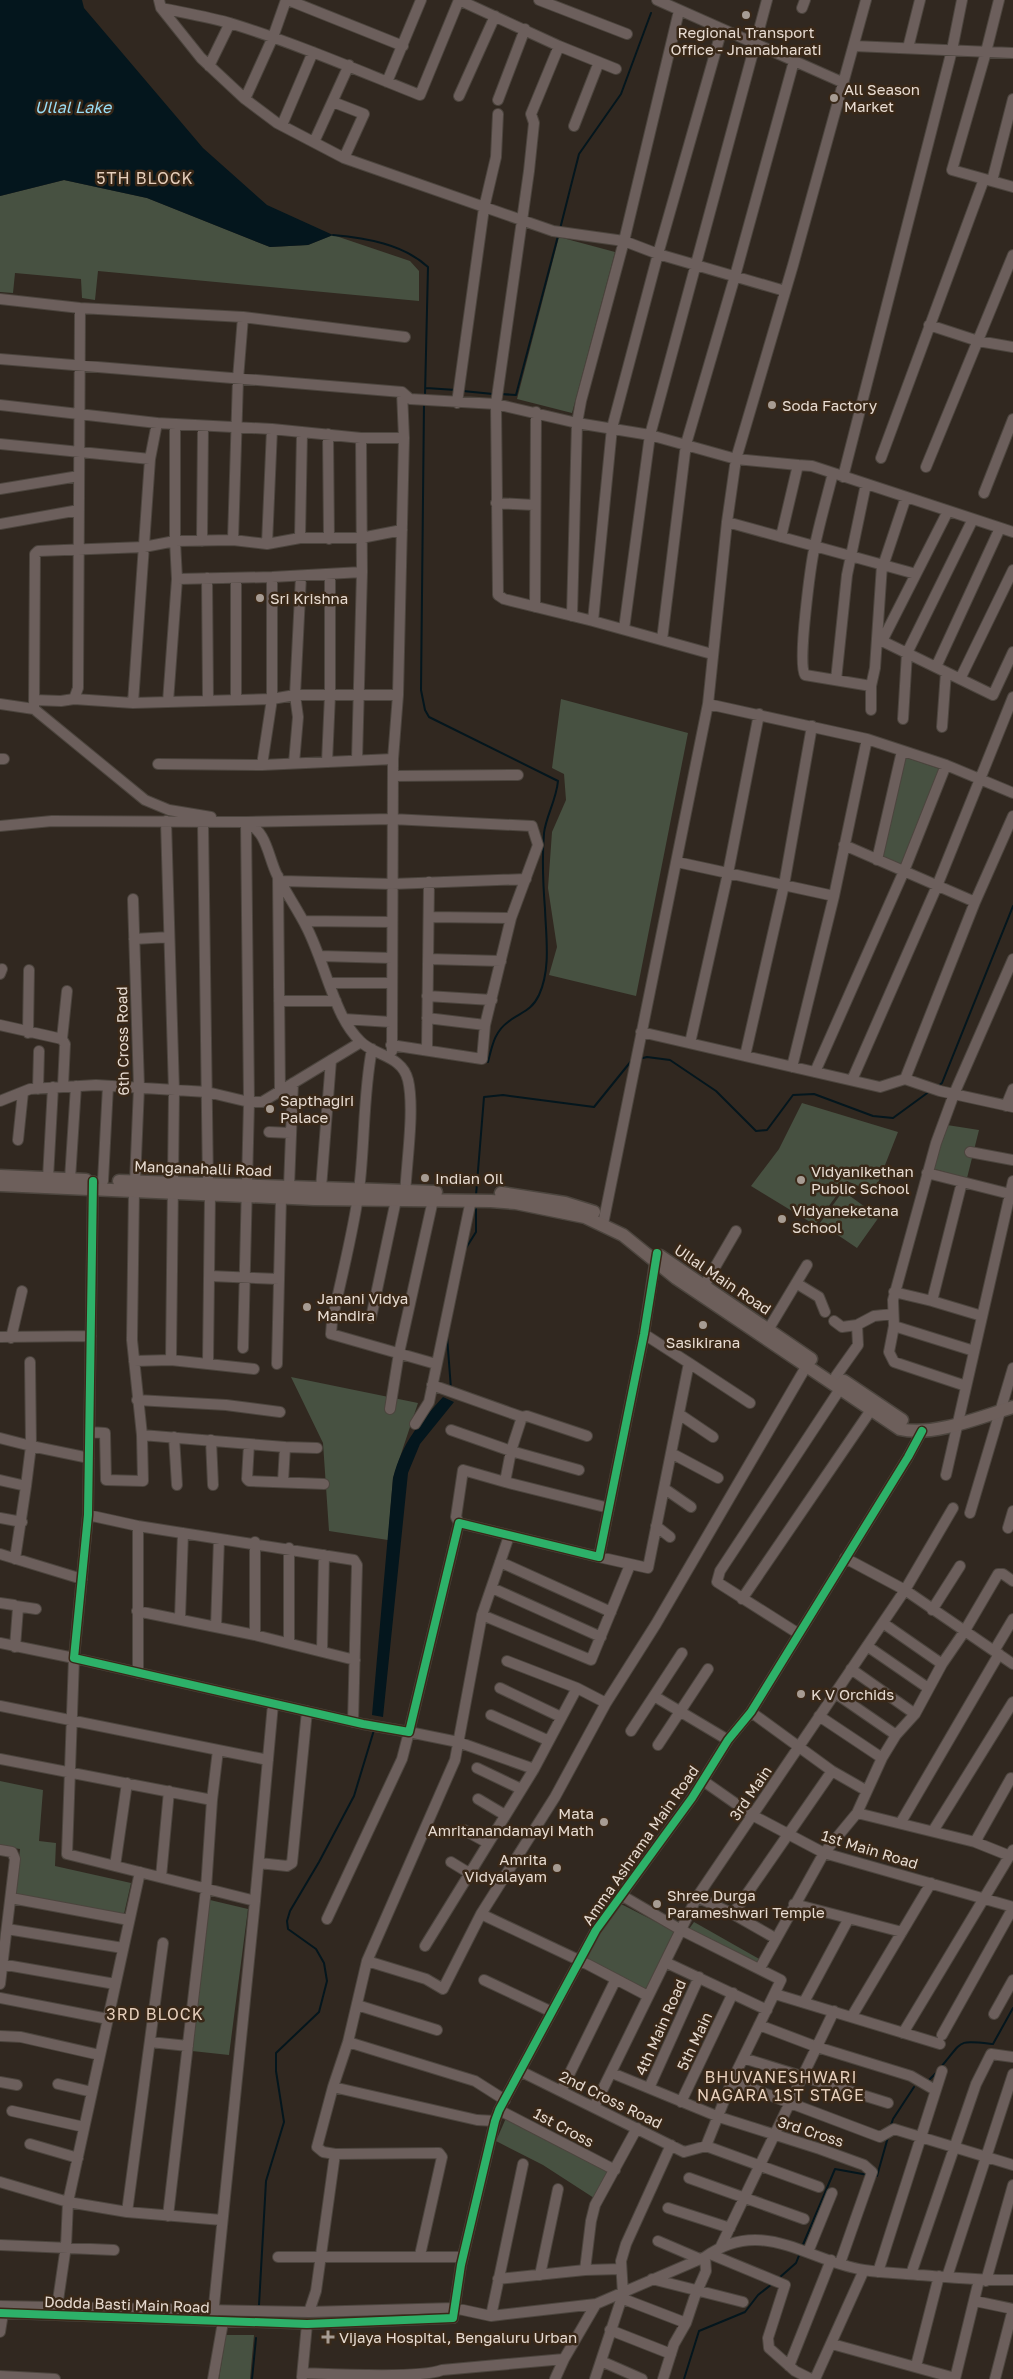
<svg xmlns="http://www.w3.org/2000/svg" width="1013" height="2379" font-family="'Golos Text',sans-serif">
  <style>
    .green { fill: #475141 }
    .water { fill: #04161d }
    .lines { fill: none; stroke-linecap: round; stroke-linejoin: round }
    .stream { stroke: #04161d; stroke-width: 2 }
    .minor-casing { stroke: #4c453e; stroke-width: 12 }
    .major-casing { stroke: #4c453e; stroke-width: 15 }
    .minor { stroke: #6c5f5c; stroke-width: 10 }
    .major { stroke: #6d5f5b; stroke-width: 12 }
    .cycleway-casing { stroke: #392818; stroke-width: 11 }
    .cycleway { stroke: #2db169; stroke-width: 8 }
    .poi-dot { fill: #a79c93; stroke: #392818; stroke-width: 2 }
    .labels { text-anchor: middle; dominant-baseline: central; stroke-width: 5; stroke-linejoin: round; paint-order: stroke }
    .poi-label { font-size: 15px; fill: #e7dbd1; stroke: #392818; text-anchor: start }
    .street-label { font-size: 15px; fill: #e7dbd1; stroke: #392818 }
    .water-label { font-size: 16px; font-style: italic; fill: #99def7; stroke: #392818 }
    .neighbourhood-label { font-size: 16px; letter-spacing: 1px; fill: #e6cfbc; stroke: #392818 }
  </style>
  <rect width="100%" height="100%" fill="#312820"/>
  <path class="green" d="M64,180L147,198L270,247L308,245L333,235L410,261L419,271V301L98,271L95,300L82,298L81,279L15,273L13,293L0,292V196Z
    M559,237L615,252L572,413L517,399Z
    M561,699L688,733L636,996L549,975L557,947L548,888L552,832L566,800L564,774L552,768Z
    M904,757L940,769L903,867L882,856Z
    M802,1103L898,1132L874,1193L847,1181L815,1225L751,1186L779,1149Z
    M947,1125L979,1130L967,1178L931,1168Z
    M843,1191L879,1217L857,1248L820,1223Z
    M291,1377L418,1403L393,1478L388,1540L329,1531L323,1443Z
    M0,1781L43,1790L39,1841L56,1843L55,1866L131,1883L124,1914L15,1896L20,1849L0,1846Z
    M210,1900L248,1909L229,2055L192,2051Z
    M619,1903L674,1931L645,1991L585,1958Z
    M694,1922L761,1960L758,1963L689,1929Z
    M506,2118L608,2171L594,2198L543,2165L496,2141Z
    M226,2335H254L250,2379H219Z"/>
  <path class="water" d="M0,0H82L84,8L203,148L267,205L333,235L308,245L270,247L147,198L64,180L0,196Z
    M443,1397L454,1402L420,1444L408,1473L383,1717L372,1715L393,1478C403,1441 418,1425 443,1397Z"/>
  <g class="lines">
    <path class="stream" d="M560,229L579,154L621,94L651,13
      M333,235C366,238 403,244 428,267L425,395
      M426,388L456,390
      M463,391L493,394
      M500,394L516,395L558,236
      M424,403L421,690L425,710L429,717L558,781C556,801 546,816 544,833C542,857 543,884 545,909C546,937 551,969 539,995C531,1012 520,1012 508,1022C494,1032 492,1047 488,1062
      M639,1059L647,1057L670,1060L716,1091L756,1131L767,1130L793,1095L814,1094L873,1116L893,1118L930,1091
      M938,1086L942,1083L1013,906
      M476,1195L484,1097L503,1095L594,1107L632,1060
      M466,1248L476,1232V1205
      M447,1336L451,1389
      M941,2067C964,2040 956,2040 993,2044L1013,2008
      M929,2080L938,2071
      M891,2125L893,2119L914,2087
      M875,2176H877L888,2137
      M802,2247L835,2169L868,2175
      M779,2278L796,2263L800,2253
      M259,2305L266,2181L284,2122L276,2071V2053L319,2012L327,1981L324,1963L316,1949L288,1929L287,1921L290,1911L319,1862L354,1796L374,1730
      M252,2379L256,2338
      M684,2379L699,2331L745,2312L758,2295L772,2284"/>
    <defs>
      <path id="minor" d="M159,0L161,8L201,58L245,99L277,123L344,158L553,231L624,241L658,254L785,291
        M288,0L403,46
        M539,0L627,34
        M657,0L844,83
        M999,0L986,52L952,170L1013,187
        M161,8C185,13 210,17 233,24C297,44 357,70 420,95L459,0L559,46L616,69
        M802,8L805,0
        M559,46L531,114L534,123L529,171L496,404L498,595L504,599L593,621L712,654
        M854,46L1013,53
        M908,48L920,0
        M209,66L230,23
        M387,82L421,0
        M459,96L495,16
        M245,99L273,37L286,0
        M498,100L525,29
        M333,102L364,114L344,158
        M282,125L313,52
        M574,126L599,62
        M314,142L349,65
        M992,181L1013,99
        M0,299L80,308L243,317L405,337
        M929,325L978,341L1013,347
        M0,359L402,392L410,399L496,404L577,423L650,435L736,459L798,465L781,537
        M457,403L484,208L496,157L498,114
        M0,405L157,423L272,429L361,438H404
        M328,434L329,539
        M0,444L150,459
        M881,458L984,179
        M798,465L812,466L1013,532
        M926,467L1013,255
        M833,473C827,497 820,521 815,545C811,563 797,664 805,675L871,686L875,668L882,565
        M843,477L952,50L962,0
        M0,489L79,476
        M984,493L1013,419
        M496,503L534,505
        M948,511L882,641L993,695L1013,652
        M727,522L916,574
        M0,524L79,510
        M300,538L302,433
        M233,540L238,379L243,317
        M202,541L203,426
        M267,544L272,429
        M883,566L906,497
        M207,578L208,699
        M236,578V700
        M177,579L272,577L362,572
        M535,607L536,412
        M572,616L577,423L581,401L624,241L679,11
        M593,621L612,428L658,254L722,29
        M624,629L650,435L767,0
        M662,640L686,444L735,276L794,61
        M936,667L1000,528
        M960,679L1013,570
        M836,680L847,575L866,484
        M74,699L133,703L272,699V577
        M34,700L61,701L74,699L78,688L80,308
        M168,702L177,579L175,541V424
        M133,703L150,459L157,423
        M0,704L34,709L145,800L169,810L211,817
        M708,704L867,739L946,765L1013,793
        M34,709L35,554L38,551L144,547L175,541L233,540L267,544L300,538H361L402,530
        M871,710V686
        M903,719L907,653L973,519
        M942,727L946,672
        M0,759H4
        M357,760L362,572L361,438
        M327,762L330,695V574
        M294,763L298,717L295,695L301,576
        M158,764L262,765L393,759
        M262,765L272,699L295,695H398
        M393,776L518,775
        M166,821L174,1091L171,1360
        M203,822L208,1184
        M245,822C267,830 268,857 277,875C286,893 298,910 307,928C316,946 322,965 329,984C337,1005 344,1025 360,1041C374,1056 402,1055 408,1080C415,1110 406,1165 405,1197
        M0,826L52,821L246,822L392,819L532,826L538,845L511,918L485,1025L482,1059L391,1045
        M844,845L975,902L1013,816
        M877,860L902,751
        M677,862L834,896
        M278,876L280,1091
        M282,881L392,884L526,879
        M133,899L139,1087L135,1182
        M429,917L511,918
        M304,921L392,922
        M134,939L169,937
        M320,956L392,958
        M428,959L501,961
        M0,974L2,969
        M329,983H392
        M427,996L492,1000
        M279,1001H336
        M427,1018L485,1025
        M344,1019L391,1022
        M0,1025L62,1039L65,1044L63,1086
        M641,1032L880,1087L905,1079L940,1091L1013,1107
        M28,1033L29,970
        M62,1039L67,991
        M690,1043L728,873L759,714
        M372,1049C363,1095 365,1143 359,1190C353,1234 341,1278 332,1322L331,1334L436,1364
        M427,1049L429,882
        M392,1051L393,759L398,695L404,438L402,392
        M745,1056L784,885L812,726
        M792,1067L834,896L867,739
        M815,1072L904,871L946,765
        M905,1079L975,902
        M852,1080L937,886L1013,697
        M38,1089L39,1051
        M0,1101L30,1089L96,1085L207,1092L249,1102H262L361,1042
        M1006,1106L1013,1089
        M269,1132L291,1133
        M18,1140L23,1092
        M970,1152L1013,1160
        M927,1173L1010,1194
        M48,1178L53,1087
        M70,1179L76,1086
        M93,1181L88,1515L74,1658L363,1724L409,1732L459,1523L599,1557L644,1334L656,1255
        M103,1181L108,1086
        M289,1187L293,1083
        M321,1188L331,1060
        M603,1224L708,704L727,522L736,459L793,265L866,0
        M210,1276L279,1279
        M796,1283L819,1297L825,1312
        M704,1286L736,1231
        M894,1292L932,1301L962,1182
        M932,1301L982,1316
        M371,1318L396,1200
        M834,1321L842,1327L857,1325
        M894,1326L974,1351
        M768,1330L807,1265
        M0,1337L91,1336
        M11,1338L22,1291
        M243,1348L249,1102L246,822
        M134,1361L171,1360L254,1369
        M208,1363L210,1194
        M689,1363L750,1403
        M277,1364L281,1197
        M836,1376L858,1345L857,1325L874,1316L893,1314
        M432,1385L522,1417L527,1416L587,1436
        M966,1386L894,1362L889,1352L894,1326L893,1300L936,1143L954,1094L1013,959
        M137,1400L226,1405L280,1412
        M390,1409L399,1353L433,1200
        M679,1414L713,1437
        M522,1417L511,1451L505,1482L609,1508
        M415,1424L429,1402L471,1200
        M451,1430L511,1451L579,1470
        M90,1432L105,1433L106,1480L143,1481L142,1435L132,1340L134,1190
        M142,1435L285,1447L283,1482
        M174,1437L177,1485
        M0,1438L31,1446L30,1362
        M211,1440L213,1485
        M249,1444L247,1479L249,1481L324,1484
        M285,1447L317,1448
        M671,1453L718,1478
        M946,1475L1013,1181
        M0,1480L26,1486L31,1446L89,1458
        M665,1489L691,1507
        M970,1513L1013,1368
        M88,1515L138,1526L354,1560L357,1565L353,1722
        M0,1518L22,1522
        M459,1523L456,1517L463,1470L505,1482
        M656,1526L670,1537
        M1008,1528L1013,1511
        M255,1542V1635
        M289,1548V1643
        M0,1554L82,1579
        M599,1557L648,1568L689,1363L644,1334
        M845,1558L905,1590L1013,1664
        M15,1559L26,1486
        M500,1562L611,1612
        M492,1588L601,1637
        M742,1599L871,1410
        M0,1603L14,1605L18,1608L15,1647
        M16,1606L36,1609
        M932,1610L960,1566
        M137,1611L255,1635L355,1660
        M482,1615L591,1660L630,1565
        M180,1618L183,1533
        M883,1623L942,1664
        M216,1627L219,1539
        M799,1634L717,1582L720,1571L840,1389
        M0,1643L74,1658L67,1854L255,1901
        M867,1646L928,1688
        M322,1651L324,1555
        M994,1651L1013,1619
        M507,1661L577,1688L606,1703
        M851,1669L915,1714
        M138,1673V1526
        M500,1688L561,1717
        M835,1693L896,1735
        M654,1696L728,1740
        M0,1706L268,1760
        M751,1712L832,1771L867,1791
        M491,1715L547,1740
        M819,1716L882,1758
        M631,1731L682,1653
        M658,1745L708,1669
        M0,1759L212,1800
        M477,1768L521,1789
        M702,1780L752,1815L824,1853L1013,1907
        M478,1799L505,1815
        M857,1813L975,1842L1010,1856
        M901,1822L999,1654
        M464,1830L488,1843
        M933,1831L1013,1702
        M975,1842L1011,1778
        M0,1850L12,1852L15,1859L0,1984
        M451,1862L469,1873
        M259,1863L287,1866L292,1863L307,1711
        M115,1866L127,1783
        M161,1877L169,1791
        M697,1897L733,1914L775,1938
        M11,1898L129,1920
        M794,1904L902,1932
        M481,1914L587,1964L648,1996
        M733,1914L832,1771
        M327,1919L402,1759L409,1732L458,1742L534,1769
        M7,1929L123,1948
        M425,1946L534,1769L577,1688
        M367,1961L426,1979L443,1989L481,1914L555,1797L606,1703L656,1624L810,1360
        M665,1962L767,2010
        M0,1964L115,1984
        M760,1968L824,1853L857,1813L882,1758L896,1735L915,1714L942,1664L964,1632L998,1574H1003L1013,1581
        M484,1980L552,2012
        M775,1994L940,2044
        M0,1998L108,2019
        M804,2002L848,1920
        M357,2005L437,2030
        M994,2014L1013,1980
        M852,2016L931,1883
        M759,2025L817,2047L911,2076L935,2090
        M903,2033L1013,1850
        M942,2035L1013,1908
        M0,2036L21,2037L100,2055
        M150,2042L188,2046
        M348,2042L475,2081L505,2100
        M743,2058L888,2103
        M520,2071L684,2152L706,2146L732,2081L781,1980L681,1930L621,1895
        M612,2073L719,2117L820,2149L864,2165L872,2172L840,2263
        M732,2081L880,2137L894,2129L1013,2165
        M0,2082L17,2085
        M58,2084L92,2092
        M333,2087L477,2120L495,2121
        M649,2088L699,1977
        M561,2091L616,1979
        M681,2102L733,1993
        M594,2107L697,1897L905,1590L953,1508
        M499,2110L615,2170
        M12,2111L84,2127
        M30,2144L78,2158
        M706,2146L819,2187
        M689,2178L804,2219
        M0,2182L68,2202L140,1872
        M668,2208L730,2228
        M127,2212L163,1943
        M168,2216L206,1889L212,1800L218,1750
        M658,2241L700,2259
        M0,2245L114,2250
        M721,2246L834,2011
        M808,2252L832,2193
        M710,2254L785,2285L768,2338L769,2348L795,2371L811,2379
        M420,2255L442,2157L439,2153L335,2154L323,2152L317,2147L333,2087L348,2042L367,1961L455,1760L482,1615L509,1536
        M278,2257H463
        M585,2270L591,2221L595,2205L637,2128
        M878,2272L942,2071
        M911,2274L976,2084L991,2054L1013,2057
        M540,2275L558,2189
        M947,2277L1013,2074
        M498,2279L585,2270L621,2269
        M652,2279L743,2302
        M986,2281L1013,2185
        M621,2298L686,2323
        M975,2301L1013,2309
        M0,2306L309,2312L454,2308L491,2316L596,2304L705,2257C763,2216 807,2261 864,2270C882,2273 900,2273 918,2275C950,2277 981,2281 1013,2280
        M309,2312L316,2291L335,2154
        M0,2313L307,2324L453,2318L461,2265L495,2121L499,2110L596,1930L692,1798L728,1740L751,1712L908,1457L922,1431
        M56,2314L66,2246L68,2202L127,2212L222,2220
        M213,2315L255,1901L273,1704
        M491,2316L523,2164
        M610,2330L671,2354
        M0,2332L3,2313
        M832,2344L955,2378
        M601,2361L642,2379
        M789,2366L831,2260
        M916,2366L939,2276
        M303,2373C331,2374 420,2379 442,2370L564,2359L596,2304
        M0,2376L55,2379
        M302,2377L307,2324
        M213,2379L223,2322
        M555,2379L564,2359
        M595,2379L623,2294L621,2261L626,2244L671,2145
        M663,2379L674,2344L686,2323L695,2296L706,2271L705,2257
        M815,2379L864,2270
        M955,2379L979,2280
        M995,2379L1013,2309"/>
      <path id="major" d="M0,1176L86,1180
        M119,1181L436,1192
        M0,1185L314,1199L491,1201L516,1203L585,1217L623,1235L676,1278L900,1429C932,1437 981,1417 1013,1407
        M501,1193L565,1203L594,1212
        M660,1256L811,1359
        M844,1381L902,1420"/>
    </defs>
    <use href="#minor" class="minor-casing"/>
    <use href="#major" class="major-casing"/>
    <use href="#minor" class="minor"/>
    <use href="#major" class="major"/>
    <defs>
      <path id="cycleway" d="M93,1181L88,1515L74,1658L363,1724L409,1732L459,1523L599,1557L644,1334L657,1253
        M0,2313L307,2324L453,2318L461,2265L495,2121L499,2110L596,1930L692,1798L728,1740L751,1712L908,1457L922,1431"/>
    </defs>
    <use href="#cycleway" class="cycleway-casing"/>
    <use href="#cycleway" class="cycleway"/>
  </g>
  <g class="poi-dot">
    <circle cx="746" cy="15" r="5"/>
    <circle cx="834" cy="98" r="5"/>
    <circle cx="772" cy="405" r="5"/>
    <circle cx="260" cy="598" r="5"/>
    <circle cx="270" cy="1109" r="5"/>
    <circle cx="425" cy="1178" r="5"/>
    <circle cx="801" cy="1180" r="5"/>
    <circle cx="782" cy="1219" r="5"/>
    <circle cx="307" cy="1307" r="5"/>
    <circle cx="703" cy="1325" r="5"/>
    <circle cx="801" cy="1694" r="5"/>
    <circle cx="604" cy="1822" r="5"/>
    <circle cx="557" cy="1868" r="5"/>
    <circle cx="657" cy="1904" r="5"/>
    <path d="M325.5 2329.5h5v5h5v5h-5v5h-5v-5h-5v-5h5z"/>
  </g>
  <g class="labels">
    <g class="poi-label">
      <text x="746" y="32" text-anchor="middle">Regional Transport<tspan x="746" dy="17">Office - Jnanabharati</tspan></text>
      <text x="844" y="89">All Season<tspan x="844" dy="17">Market</tspan></text>
      <text x="782" y="405">Soda Factory</text>
      <text x="270" y="598">Sri Krishna</text>
      <text x="280" y="1100">Sapthagiri<tspan x="280" dy="17">Palace</tspan></text>
      <text x="811" y="1171">Vidyanikethan<tspan x="811" dy="17">Public School</tspan></text>
      <text x="435" y="1178">Indian Oil</text>
      <text x="792" y="1210">Vidyaneketana<tspan x="792" dy="17">School</tspan></text>
      <text x="317" y="1298">Janani Vidya<tspan x="317" dy="17">Mandira</tspan></text>
      <text x="703" y="1342" text-anchor="middle">Sasikirana</text>
      <text x="811" y="1694">K V Orchids</text>
      <text x="594" y="1813" text-anchor="end">Mata<tspan x="594" dy="17">Amritanandamayi Math</tspan></text>
      <text x="547" y="1859" text-anchor="end">Amrita<tspan x="547" dy="17">Vidyalayam</tspan></text>
      <text x="667" y="1895">Shree Durga<tspan x="667" dy="17">Parameshwari Temple</tspan></text>
      <text x="339" y="2337">Vijaya Hospital, Bengaluru Urban</text>
    </g>
    <g class="street-label">
      <text transform="translate(122 1041) rotate(-91)">6th Cross Road</text>
      <text transform="translate(203 1168) rotate(2)">Manganahalli Road</text>
      <text transform="translate(723 1279) rotate(34)">Ullal Main Road</text>
      <text transform="translate(750 1793) rotate(-56)">3rd Main</text>
      <text transform="translate(640 1845) rotate(-55)">Amma Ashrama Main Road</text>
      <text transform="translate(870 1849) rotate(17)">1st Main Road</text>
      <text transform="translate(660 2027) rotate(-66)">4th Main Road</text>
      <text transform="translate(694 2041) rotate(-65)">5th Main</text>
      <text transform="translate(611 2099) rotate(26)">2nd Cross Road</text>
      <text transform="translate(564 2127) rotate(28)">1st Cross</text>
      <text transform="translate(811 2131) rotate(18)">3rd Cross</text>
      <text transform="translate(127 2304) rotate(2)">Dodda Basti Main Road</text>
    </g>
    <g class="water-label">
      <text x="73" y="107">Ullal Lake</text>
    </g>
    <g class="neighbourhood-label">
      <text x="145" y="178">5TH BLOCK</text>
      <text x="155" y="2014">3RD BLOCK</text>
      <text x="781" y="2077">BHUVANESHWARI<tspan x="781" dy="18">NAGARA 1ST STAGE</tspan></text>
    </g>
  </g>
</svg>
